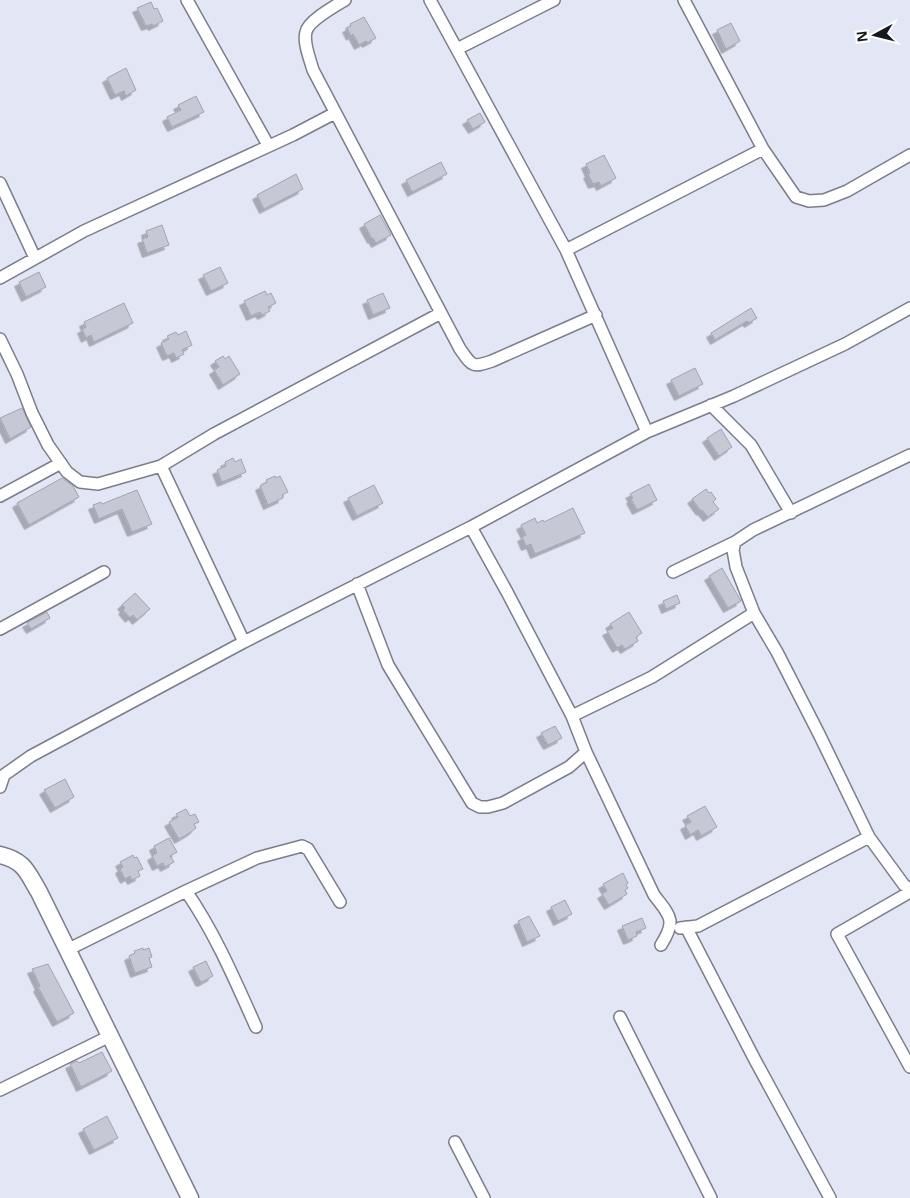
<svg xmlns="http://www.w3.org/2000/svg" width="910" height="1198" font-family="'Open Sans',sans-serif">
  <style>
    .building { fill: #c6c8d6; stroke: #a1a3b1; filter: url(#shadow) }
    .lines { fill: none; stroke-linecap: round; stroke-linejoin: round }
    .street-casing { stroke: #7b7d8a; stroke-width: 14 }
    .secondary-casing { stroke: #7b7d8a; stroke-width: 19 }
    .street { stroke: #fff; stroke-width: 11 }
    .secondary { stroke: #fff; stroke-width: 16 }
  </style>
  <defs>
    <filter id="shadow"><feDropShadow dx="-4.5" dy="4.5" stdDeviation="0" flood-color="#0004"/></filter>
  </defs>
  <rect width="100%" height="100%" fill="#e3e6f4"/>
  <path class="building" d="M151,2L154,9L157,8L163,21L153,26L152,24L146,26L137,8Z
    M364,17L376,38L367,43L366,41L359,45L353,34L351,36L347,28L351,26L350,24Z
    M731,23L740,41L726,49L717,30Z
    M126,68L136,90L126,96L124,91L115,95L107,78Z
    M196,96L204,112L172,127L167,117L181,110L178,105Z
    M480,113L485,122L473,129L467,120Z
    M604,155L616,178L601,186L599,182L593,184L588,174L590,173L586,164Z
    M441,162L447,174L412,192L406,180Z
    M296,174L303,189L264,209L257,195Z
    M380,215L391,235L376,243L373,238L372,239L364,224Z
    M162,225L169,245L147,253L142,239L148,237L146,231Z
    M220,267L228,283L211,291L203,275Z
    M39,272L46,287L26,297L19,282Z
    M265,291L267,295L271,293L276,303L268,307L270,311L262,315L260,312L251,316L244,301Z
    M383,293L390,308L373,315L367,300Z
    M124,303L133,323L94,342L91,335L86,338L82,329L86,327L84,322Z
    M751,308L757,318L749,323L747,321L715,340L711,333Z
    M186,331L192,345L182,350L184,354L176,358L174,353L167,356L161,343L169,339L167,336L176,332L178,335Z
    M223,356L225,359L229,356L240,374L223,385L214,370L219,367L215,361Z
    M695,368L703,384L679,396L671,380Z
    M22,408L31,427L10,439L0,418Z
    M721,429L732,447L719,456L707,438Z
    M233,458L235,462L241,459L246,472L222,482L217,470L226,466L225,462Z
    M275,476L276,478L280,476L288,492L282,495L283,498L268,505L260,486L267,482L266,480Z
    M62,478L73,486L79,497L29,525L17,503Z
    M649,484L657,500L637,510L631,499L633,498L630,494Z
    M374,485L383,503L357,516L348,498Z
    M706,489L709,493L711,492L716,499L713,502L719,509L708,517L702,510L701,511L692,499Z
    M137,490L152,524L132,532L122,509L99,519L93,505L101,502L102,504Z
    M573,508L585,533L535,554L531,544L526,546L522,537L526,535L521,525L535,518L537,523L543,520L544,522Z
    M722,568L741,601L728,608L709,576Z
    M135,593L150,609L137,620L133,615L130,618L123,610L125,608L122,605Z
    M677,595L680,603L666,609L663,601Z
    M47,612L50,618L31,629L27,623Z
    M629,612L642,633L636,637L638,641L625,649L622,645L617,648L607,631L613,628L610,624Z
    M555,726L562,738L548,745L541,733Z
    M65,779L74,797L55,808L44,790Z
    M705,806L717,827L701,836L698,830L690,835L685,825L691,822L687,816Z
    M186,809L190,816L195,814L199,822L194,824L196,828L191,832L179,839L169,822L178,817L176,814Z
    M169,838L177,852L170,856L174,862L165,867L163,863L157,866L152,856L157,853L154,846Z
    M133,855L134,858L137,857L143,869L138,871L140,876L132,880L130,876L125,879L120,869L123,867L120,862Z
    M623,873L628,883L626,885L628,888L625,890L627,894L609,905L602,894L607,891L603,884Z
    M565,900L572,914L558,921L551,907Z
    M529,916L540,936L527,942L518,921Z
    M642,918L646,928L636,932L637,936L628,940L622,926Z
    M143,948V950L149,948L152,957L149,958L152,967L135,973L129,956L135,953L134,951Z
    M206,961L213,976L202,982L200,981L193,967Z
    M48,964L74,1013L57,1022L38,987L40,986L32,969Z
    M102,1052L112,1071L81,1087L70,1064L77,1061L79,1063Z
    M107,1116L118,1138L94,1150L83,1129Z"/>
  <g class="lines">
    <defs>
      <path id="street" d="M187,0L268,145
        M345,0C335,6 308,21 306,32C303,43 310,59 313,70L460,349C472,366 472,368 492,361L596,315
        M430,0L566,250L647,432
        M684,0L763,149L796,197L809,201L824,200L847,191L910,155
        M457,49L554,0
        M0,183L35,258
        M566,250L763,149
        M0,278L84,231L293,135L335,113
        M0,339L17,374L32,413L48,445L67,472L80,482L98,484L161,466
        M711,405L751,445L791,513
        M0,496L61,463
        M471,527L507,592L572,716L586,752L654,895C670,916 677,920 661,945
        M735,542L733,550L736,567L754,613L777,652L819,734L869,837L904,885L910,889
        M673,572L735,542L753,530L910,455
        M357,584L388,665L472,803L480,807H488L503,803L569,767L586,752
        M0,629L104,572
        M244,642L161,466L214,434L441,313
        M572,716L652,677L754,613
        M0,787L4,775L31,756L244,642L471,527L647,432L734,396L845,344L910,308
        M186,891L257,858L302,846L308,849L340,902
        M910,892L837,934L910,1067
        M686,927L755,1060L830,1198
        M680,928L698,926L869,837
        M67,950L186,891C215,933 235,980 256,1027
        M620,1017L711,1198
        M0,1090L110,1036
        M455,1142L484,1198"/>
      <path id="secondary" d="M0,855C25,861 27,872 39,892L190,1198"/>
    </defs>
    <use href="#street" class="street-casing"/>
    <use href="#secondary" class="secondary-casing"/>
    <use href="#street" class="street"/>
    <use href="#secondary" class="secondary"/>
  </g>
  <g transform="translate(875 35) rotate(263)" stroke="#ffffff" stroke-width="4" paint-order="stroke">
  <path d="M0-4L9 19L0 12L-9 19Z" fill="#18191e"/>
  <text y="-8" font-size="14" font-weight="bold" text-anchor="middle" fill="#18191e">N</text>
  </g>
</svg>
